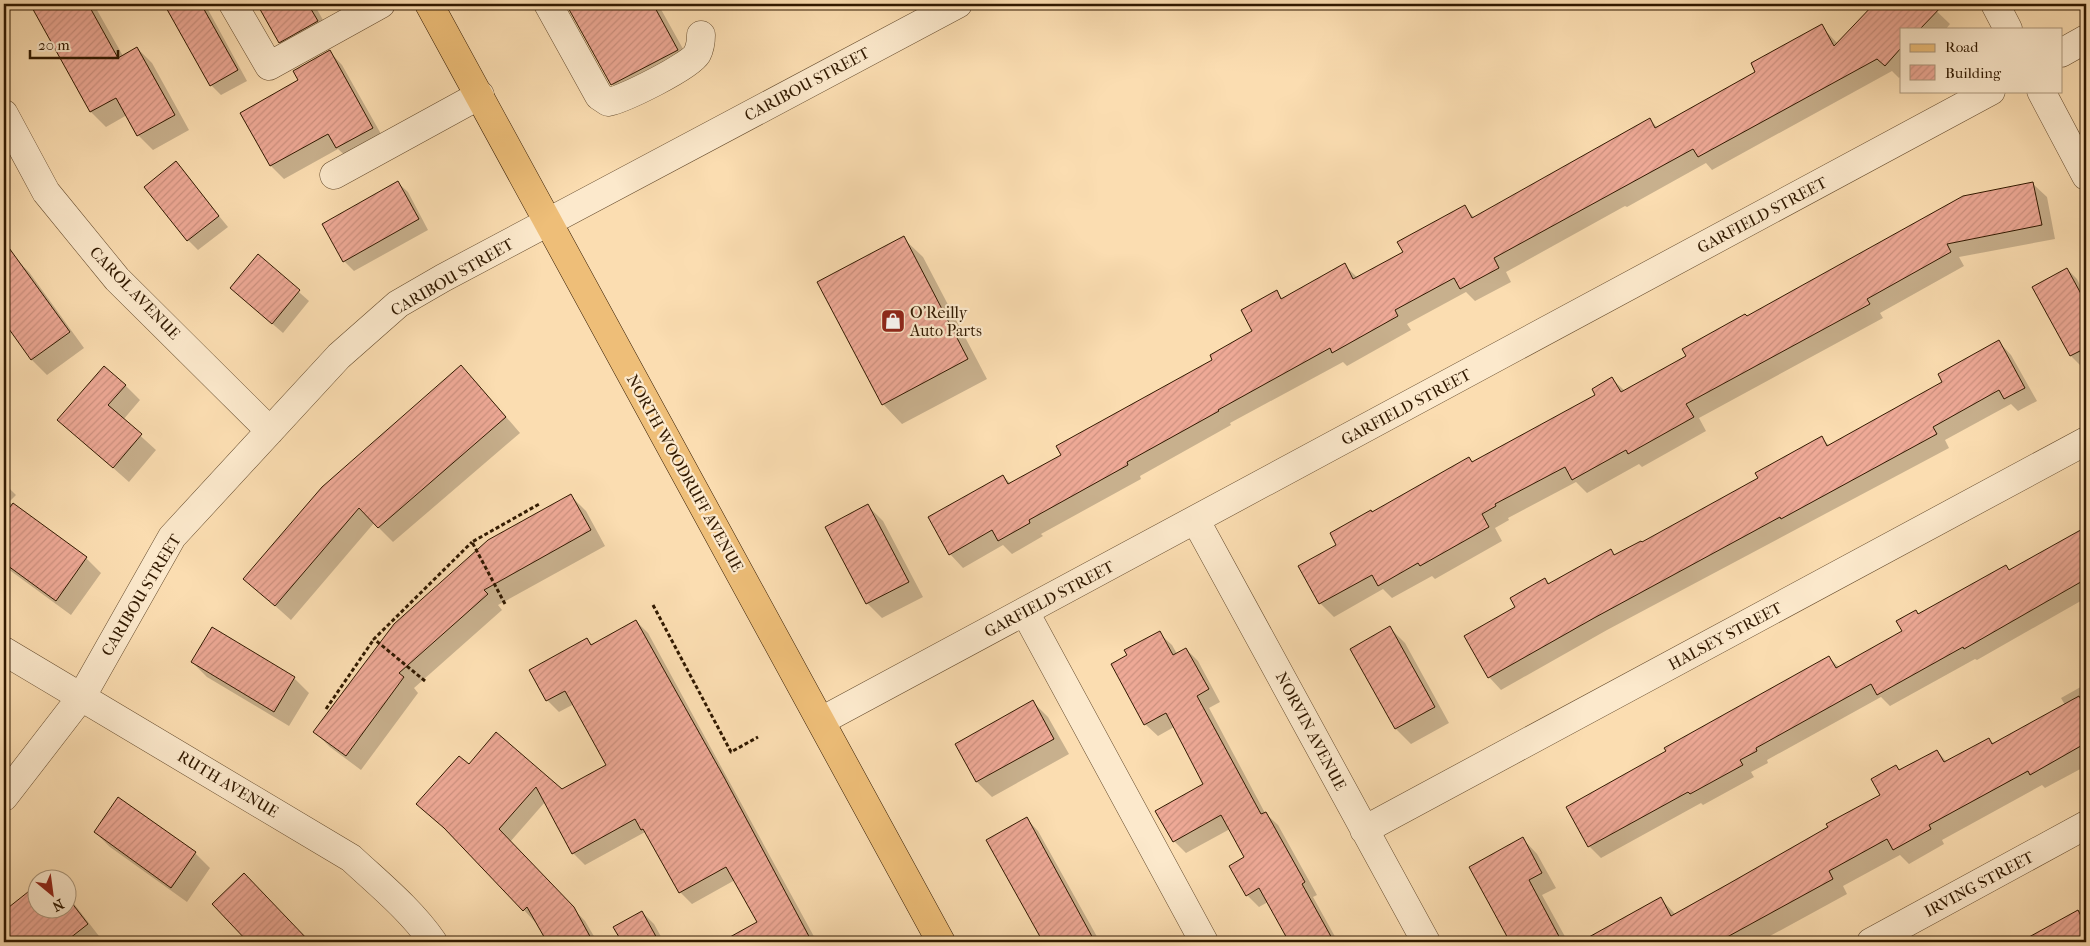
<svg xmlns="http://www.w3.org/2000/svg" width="2090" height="946" font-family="'IM FELL French Canon',serif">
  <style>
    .shadow { fill: #0003 }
    .building { fill: url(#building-hatch); stroke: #311900 }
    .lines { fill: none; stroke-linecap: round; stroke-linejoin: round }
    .minor-casing { stroke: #644a2c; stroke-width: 29 }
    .major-casing { stroke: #311900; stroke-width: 29 }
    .path { stroke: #311900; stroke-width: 3; stroke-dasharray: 4 2.5; stroke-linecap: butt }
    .minor { stroke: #fce9cc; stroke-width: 28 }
    .major { stroke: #eebe78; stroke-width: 28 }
    .labels { text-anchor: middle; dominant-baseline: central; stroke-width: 4.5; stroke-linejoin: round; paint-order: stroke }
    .street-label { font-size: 16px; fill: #311900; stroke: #fce9cc }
    .poi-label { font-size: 16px; fill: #311900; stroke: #fce9cc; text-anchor: start }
  </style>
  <defs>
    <pattern id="building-hatch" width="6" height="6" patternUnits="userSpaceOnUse" patternTransform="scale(1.25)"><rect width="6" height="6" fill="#eea996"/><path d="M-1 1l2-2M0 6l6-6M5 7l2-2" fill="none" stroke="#cd9180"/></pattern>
  </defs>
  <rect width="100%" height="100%" fill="#fbddb1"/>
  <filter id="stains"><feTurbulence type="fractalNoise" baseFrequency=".004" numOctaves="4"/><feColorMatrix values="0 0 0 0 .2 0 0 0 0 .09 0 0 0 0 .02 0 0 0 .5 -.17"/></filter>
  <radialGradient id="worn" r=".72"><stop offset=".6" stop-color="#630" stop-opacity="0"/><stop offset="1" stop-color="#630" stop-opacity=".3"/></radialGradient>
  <path class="shadow" d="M31,4H91L97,10L123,56L137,48L152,63L189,130L153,150L138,135L127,115L106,127L91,112Z
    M166,4H205L247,81L221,95L211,85Z
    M259,4H314L332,36L295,57L280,42Z
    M568,4H658L692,65L627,99L612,84Z
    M1876,4H1929L1950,24L1946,29H1901V76L1899,78L1892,71L1712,170L1706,163L1627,207L1625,206L1506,272L1511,282L1475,301L1466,292L1407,324L1411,330L1347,366L1343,362L1230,423L1231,425L1140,476L1141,479L1041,534L1043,536L1012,554L1003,545L963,568L950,554L1003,476L1011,484L1062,455L1214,360L1254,332L1276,292L1283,299L1344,265L1358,278L1405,252L1464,207L1475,218L1650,120L1658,128L1757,73L1821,26L1838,44Z
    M330,52L342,65L385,141L350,160L338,149L284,179L271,166L242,113L300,81Z
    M176,163L228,227L198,250L188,240Z
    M397,182L408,192L428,230L354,271L344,261Z
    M2033,184L2047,197L2055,239L1959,257L1964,266L1880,313L1883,318L1699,418L1706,431L1642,467L1639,464L1587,493L1576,482L1508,518L1509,520L1495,528L1502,541L1435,579L1432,576L1392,598L1383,589L1334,617L1320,603L1338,546L1372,513L1473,463L1597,395L1612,379L1625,391L1687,356L1747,317Z
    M903,238L923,257L987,379L902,424L883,404Z
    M4,239L17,260L29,272L84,348L47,375L32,360L4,320Z
    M258,256L309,301L283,333L231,288Z
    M2067,269L2077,279L2086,297V363L2081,366L2071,356L2033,288Z
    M1999,342L2011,355L2037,401L2018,411L2011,404L1945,440L1949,448L1607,630L1501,690L1489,677L1517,607L1545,579L1550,584L1610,551L1615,556L1642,544L1760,478L1821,438L1830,446L1944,383Z
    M476,382L520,433L393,542L374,523L291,620L245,579Z
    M125,385L140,400L123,420L156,450L129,482L59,420Z
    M4,483L16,495L9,502L86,558L101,573L71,615L4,566Z
    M571,496L586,511L605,546L498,605L502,610L414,688L418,693L361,770L330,747L315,732Z
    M868,506L883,521L923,597L882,618L867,603Z
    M2086,528V598L1977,660L1975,659L1890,706L1881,697L1767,760L1768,763L1751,772L1754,777L1703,805L1701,803L1601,858L1589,846L1567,807L1668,752L1829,658L1839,667L1903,631L1916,612L1919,614L2006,566L2010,571Z
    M636,621L648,633L817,942H723L758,923L735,880L692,904L680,892L645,832L585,865L573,853L545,802L510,842L585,921L595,938L599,936L606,942H548L537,921L535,922L524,910L454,837L418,804L469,766L562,790L607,765L574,704L559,712L547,700L587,640L592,645Z
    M1390,628L1405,643L1449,723L1411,744L1396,729L1352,649Z
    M1159,633L1172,645L1177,654L1186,649L1198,661L1220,702L1209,708L1265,813L1278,825L1317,895L1313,897L1338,942H1291L1268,902L1259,907L1247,895L1246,858L1230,829L1186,853L1174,841L1205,785L1174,727L1158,736L1145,724L1128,655Z
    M192,662L294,678L309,693L289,726L207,677Z
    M2086,684V766L2045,788L2042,785L1942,840L1944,844L1909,864L1900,855L1843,886L1847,894L1759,942H1570L1579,937L1584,942L1661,899L1676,915L1829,828L1881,795L1896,767L1900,771L1937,751L1947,762L1989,739L1994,744L2065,705L2061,698Z
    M1033,702L1048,717L1069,754L992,797L977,782L956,744Z
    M119,799L195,853L210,868L187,902L110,847L95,832Z
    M1026,818L1038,831L1100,942H1043L987,840Z
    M1523,839L1537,854L1556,888L1542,895L1568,942H1512L1471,867Z
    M38,885V908H68V896L102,940L99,942H4V912Z
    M258,889L309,942H239L245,937Z
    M2086,907V942H2045L2049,941L2043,931Z
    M642,912L654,924L664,942H623L615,927Z"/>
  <path class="building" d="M30,4H88L118,58L137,47L175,115L137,136L116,98L90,112Z
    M164,4H201L238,70L210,86Z
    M257,4H308L318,21L279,43Z
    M566,4H653L678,50L611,85Z
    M1874,4H1944L1920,29H1901V48L1885,66L1877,59L1698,157L1693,149L1494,258L1499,268L1460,289L1454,278L1395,310L1398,316L1332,353L1330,348L1218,410L1219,411L1127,462L1128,465L1029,520L1030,523L998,541L992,530L949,555L928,517L1003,475L1008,484L1061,455L1056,446L1212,360L1210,355L1252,331L1241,310L1277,290L1281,299L1345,263L1353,279L1403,252L1397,242L1465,205L1472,218L1650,118L1655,128L1755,72L1751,63L1822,24L1834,46Z
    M330,50L373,128L336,148L328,134L270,166L240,113L298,80L293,71Z
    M176,161L219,216L187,241L144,187Z
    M398,181L419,219L343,262L322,224Z
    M2033,182L2042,225L1947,244L1951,252L1867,299L1870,304L1686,404L1694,417L1628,454L1626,450L1572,480L1565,467L1495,504L1496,506L1482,514L1489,527L1420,566L1418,563L1378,586L1372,575L1319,604L1298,566L1336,545L1330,533L1371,510L1372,512L1469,457L1472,462L1595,395L1592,389L1612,377L1621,392L1686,356L1682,349L1745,314L1747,316L1963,196Z
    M904,236L968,359L882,405L817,282Z
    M4,241L70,332L31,360L4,322Z
    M258,254L300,290L272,324L230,288Z
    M2067,268L2086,303V348L2070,356L2032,287Z
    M1999,340L2025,388L2004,399L1999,390L1933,427L1937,434L1781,519L1780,517L1594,618L1488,678L1464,636L1515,607L1510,598L1545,578L1548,584L1611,549L1614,555L1641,541L1642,542L1758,478L1755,473L1822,436L1827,446L1942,382L1938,374Z
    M461,365L506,417L378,528L359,508L275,606L243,579L322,487Z
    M104,366L126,385L108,405L142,434L113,468L57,420Z
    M571,494L591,530L484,590L488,594L399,673L404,677L346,756L313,732L394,624L488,540Z
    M13,503L87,557L56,601L4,563V515Z
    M868,504L909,582L866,604L825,527Z
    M2086,527V579L1964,649L1963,647L1877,695L1871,684L1756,748L1757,751L1740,760L1743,765L1690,794L1688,792L1588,847L1566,807L1666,751L1664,748L1829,656L1836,668L1902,631L1896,621L1916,610L1918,614L2006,565L2009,570Z
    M636,620L724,777L812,942H721L757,922L726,867L679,893L643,829L641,830L635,819L572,854L536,787L499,829L574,907L593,942H547L527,907L523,911L444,828L416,804L459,756L469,764L496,732L562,789L606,765L565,691L546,701L529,670L587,638L591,645Z
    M1390,626L1435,707L1395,729L1350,649Z
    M212,627L295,677L274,712L191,662Z
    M1160,631L1173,655L1186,648L1209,689L1197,696L1261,814L1266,812L1305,882L1302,884L1334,942H1289L1259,888L1246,896L1229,866L1244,857L1221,815L1173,842L1155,811L1203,784L1166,713L1144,725L1111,664L1127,655L1124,650Z
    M2079,696L2086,709V743L2030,775L2028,771L1929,825L1931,829L1893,850L1887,839L1829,871L1833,879L1718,942H1580L1661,897L1671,916L1730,883L1828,827L1826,824L1880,795L1871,779L1896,765L1899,770L1937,750L1944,762L1989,738L1992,744Z
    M1033,700L1054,739L976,782L955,744Z
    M118,797L196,852L171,888L94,832Z
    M1027,817L1064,885L1095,942H1043L986,840Z
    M1523,837L1542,873L1529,880L1562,942H1510L1469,867Z
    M244,873L310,942H248L212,904Z
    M38,884V908H68V898L88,924L65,942H4V911Z
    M2078,910L2086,926V942H2020Z
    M642,911L659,942H622L613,927Z"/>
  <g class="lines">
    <defs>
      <path id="minor" d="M233,4L269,66L381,4
        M548,4L599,96L608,102C624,99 689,67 697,54C700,48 701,41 701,35
        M1995,4L2008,29
        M2061,53L2086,39
        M2041,91L2086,176
        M4,114L46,192L117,279L270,431
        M334,175L480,95
        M1196,521L1426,942
        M1025,612L1204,942
        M4,651L351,858C380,885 411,910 433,942
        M821,721L1991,91
        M4,797L82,696L172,537L339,356L398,304L443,278L958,4
        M1364,830L2086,441
        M1871,942L2086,825"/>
      <path id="major" d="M429,4L941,942"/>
    </defs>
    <use href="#minor" class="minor-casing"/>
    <use href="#major" class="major-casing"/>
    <path class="path" d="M505,604L472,542L541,503
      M653,605L731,752L758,737
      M425,681L374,639L472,542
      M326,709L374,639"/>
    <use href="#minor" class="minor"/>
    <use href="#major" class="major"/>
  </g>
  <defs>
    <symbol id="shop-square" viewBox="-11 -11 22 22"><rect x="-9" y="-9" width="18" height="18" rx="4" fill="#8f2418" stroke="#fce9cc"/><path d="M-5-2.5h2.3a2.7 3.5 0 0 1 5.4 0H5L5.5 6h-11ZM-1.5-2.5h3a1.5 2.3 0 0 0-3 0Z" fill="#fff"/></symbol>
  </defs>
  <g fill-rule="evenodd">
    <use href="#shop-square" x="879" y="307" width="28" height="28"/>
  </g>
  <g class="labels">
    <g class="street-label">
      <text transform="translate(807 84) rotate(-28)">CARIBOU STREET</text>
      <text transform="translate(1762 215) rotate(-28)">GARFIELD STREET</text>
      <text transform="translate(452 277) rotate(-30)">CARIBOU STREET</text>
      <text transform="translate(135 293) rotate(46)">CAROL AVENUE</text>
      <text transform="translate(1406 407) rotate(-28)">GARFIELD STREET</text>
      <text transform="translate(685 473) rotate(61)">NORTH WOODRUFF AVENUE</text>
      <text transform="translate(141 595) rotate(-59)">CARIBOU STREET</text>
      <text transform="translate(1049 599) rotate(-28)">GARFIELD STREET</text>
      <text transform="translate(1725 636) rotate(-28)">HALSEY STREET</text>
      <text transform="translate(1311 731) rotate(62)">NORVIN AVENUE</text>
      <text transform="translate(228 784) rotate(31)">RUTH AVENUE</text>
      <text transform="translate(1979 884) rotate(-28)">IRVING STREET</text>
    </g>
    <g class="poi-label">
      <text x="910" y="312">O'Reilly<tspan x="910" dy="18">Auto Parts</tspan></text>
    </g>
  </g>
  <rect width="2090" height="946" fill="none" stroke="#fbddb1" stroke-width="20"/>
  <rect x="5" y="5" width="2080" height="936" fill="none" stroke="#311900" stroke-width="2.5"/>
  <rect x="10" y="10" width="2070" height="926" fill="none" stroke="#311900"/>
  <rect x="1900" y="28" width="162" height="65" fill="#fce9cc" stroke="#ab967a"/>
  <rect x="1910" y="44" width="25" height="8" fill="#eebe78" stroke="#ab967a"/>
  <text x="1945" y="52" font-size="15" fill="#311900">Road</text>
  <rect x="1910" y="65" width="25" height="15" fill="url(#building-hatch)" stroke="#ab967a"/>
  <text x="1945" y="78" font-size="15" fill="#311900">Building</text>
  <g transform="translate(52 894) rotate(151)"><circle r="24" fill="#fce9cc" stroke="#ab967a"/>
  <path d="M0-4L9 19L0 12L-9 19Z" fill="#8f2418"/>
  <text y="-8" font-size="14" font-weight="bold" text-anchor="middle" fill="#311900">N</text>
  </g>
  <path d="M30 50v8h88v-8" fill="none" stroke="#311900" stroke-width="2.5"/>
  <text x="38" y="50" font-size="15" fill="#311900" stroke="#fce9cc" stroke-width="4" paint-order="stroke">20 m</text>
  <rect width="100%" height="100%" filter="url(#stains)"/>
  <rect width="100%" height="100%" fill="url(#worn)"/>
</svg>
